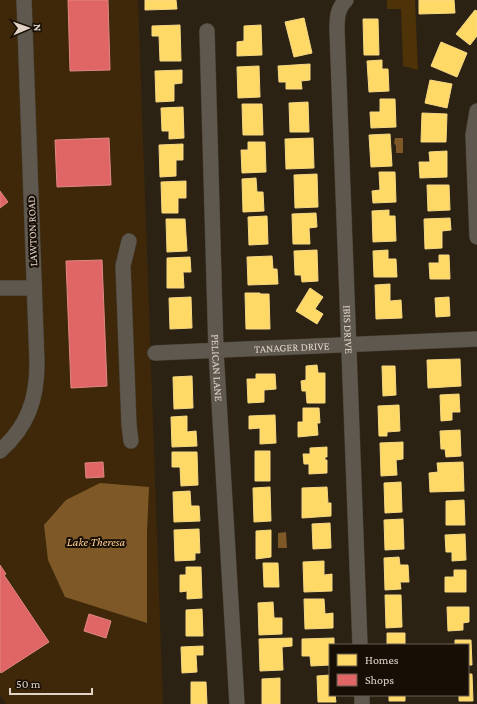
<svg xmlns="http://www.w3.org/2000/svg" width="477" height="704" font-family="'Crimson Pro',serif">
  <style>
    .built { fill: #3e2809 }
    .green { fill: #4e3208 }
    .water { fill: #7e5927 }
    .homes { fill: #ffd966; stroke: #f6d883 }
    .shops { fill: #e06666; stroke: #e08783 }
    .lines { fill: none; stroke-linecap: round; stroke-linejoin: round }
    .minor-casing { stroke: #463e32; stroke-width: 16 }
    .minor { stroke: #5e584e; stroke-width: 15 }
    .labels { text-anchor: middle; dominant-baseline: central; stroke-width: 4; stroke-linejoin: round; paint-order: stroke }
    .street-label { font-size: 11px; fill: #e1d4c6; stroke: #170e05 }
    .water-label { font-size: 12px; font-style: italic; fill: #ffcd93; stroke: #170e05 }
  </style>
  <rect width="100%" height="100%" fill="#2c2214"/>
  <path class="built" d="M0,0H138L163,704H6L0,695Z"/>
  <path class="green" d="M387,0H415L418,70L403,66L401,9H387Z"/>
  <path class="water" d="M395,138H403V153H396V146L394,143Z
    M100,483L149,487L147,532V623L65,597L48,560L44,525L66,500Z
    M286,532L287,548H278V533Z"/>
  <path class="homes" d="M145,0H176L177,9L145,10Z
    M419,0H454L455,13L419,14Z
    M475,10L477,11V36L470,45L456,34Z
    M304,18L312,53L294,57L285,22Z
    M363,19H378L379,55H364Z
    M180,25L181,61H160L159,36H152V26Z
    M261,25L262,55L237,56V42L244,41V26Z
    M441,42L467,53L457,77L431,66Z
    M382,60V69H388L389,91L369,92L367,61Z
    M310,64V80L301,81L302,89H286V82H279L278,66Z
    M259,66L260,97L238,98L237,67Z
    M182,70V83L174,84V101L156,102L155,71Z
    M430,80L452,84L447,108L425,103Z
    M380,99H395L396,127L371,128L370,112H380Z
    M308,102L309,132H290L289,103Z
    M242,104H262L263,135H243Z
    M183,107L184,138L169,139V131H162L161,108Z
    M422,113L447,114L446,142H421Z
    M390,134L392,166L371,167L369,135Z
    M313,138L314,168L286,169L285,139Z
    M248,142H265L266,172L242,173L241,150H248Z
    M183,144V160H176V176L160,177L159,145Z
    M447,151V177L420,178L419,162H430L429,152Z
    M379,172H395L396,202L373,203L372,191L380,190Z
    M317,174L318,207L295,208L294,175Z
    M256,178L257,192H263L264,211L243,212L242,179Z
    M186,181V198H178V213H162L161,182Z
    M427,185H449L450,210L428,211Z
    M389,210V216H395L396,241L373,242L372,211Z
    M316,213L317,227L309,228L310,244H293L292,214Z
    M267,216L268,244L249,245L248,217Z
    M450,218L451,230L442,231V248L425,249L424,219Z
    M166,219H185L187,251L167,252Z
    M317,250L318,281L302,282L301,275H295L294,251Z
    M388,250V259H396L397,277H374L373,251Z
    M439,255H449L450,279H430L429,263H439Z
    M272,256L273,269H277L278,284L248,285L247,257Z
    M190,257L191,272H183L184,288H167V258Z
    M390,284V301L401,300L402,318L376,319L375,285Z
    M310,288L323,297L315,309L323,314L317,324L296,311Z
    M245,293H260V294H269L270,329H246Z
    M191,297L192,328L170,329L169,298Z
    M449,297L450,316L436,317L435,298Z
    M460,359L461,386L428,388L427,360Z
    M317,365L318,373H325V403H307L306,391H302L301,381L306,380V366Z
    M382,366H395L396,395L383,396Z
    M256,374H275L276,389L264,390V402L248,403L247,379H256Z
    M192,376L193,408L174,409L173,377Z
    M459,394L460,412H452V420L441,421L440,395Z
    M399,405L400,431L387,432V436H379L378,406Z
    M303,408H319L320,423H317L318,435L298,437V422H303Z
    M275,415L276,443L260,444V428L249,429V416Z
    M187,416V432L196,431L197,446L172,447L171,417Z
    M460,430L461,456L446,457L445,449H441L440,431Z
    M403,442V459L396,460L397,475L381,476L380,443Z
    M327,447V457H325V460H327V473L309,474V464H304L303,454H310V448Z
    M255,451H270V481H255Z
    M172,452H197L198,485L181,486L180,467H172Z
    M463,462L464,491L430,492L429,473L438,472L437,463Z
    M401,482L402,512L385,513L384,483Z
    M270,487L271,521L254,522L253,488Z
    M327,487L328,503H331V516L302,518V488Z
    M190,491L191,506H199L200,521L174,522L173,492Z
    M464,500L465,525H446V501Z
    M403,519L404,549L385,550L384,520Z
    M330,523L331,548L313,549L312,524Z
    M199,529L200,553H195V560L175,561L174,530Z
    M271,530V557L256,559V531Z
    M465,534L466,560L452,561V552H446L445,535Z
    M399,557L400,565H408L409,582H400L401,589L385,590L384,558Z
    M324,561V575L332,574V591L304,592L303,562Z
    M263,563H278L279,587H264Z
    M186,567H201L202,598L187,599V591L180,592V575H186Z
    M454,570H466V592H445V577H454Z
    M385,595H401L402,627L386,628Z
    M304,599H324L325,614L333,613V628L305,629Z
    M273,602L274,618H282V634L259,635L258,603Z
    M447,607H469V622L463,623V630L448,631Z
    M202,609L203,636H186V610Z
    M387,633H405V645H387Z
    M292,638V646L282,647L283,670L260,671L259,639Z
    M334,638V645H330V665L311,666L310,656H302V639Z
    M455,640H471L472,665H468V645H455Z
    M203,646V655H196L197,672L182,673L181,647Z
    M468,674H472L473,701H459V695H468Z
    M330,675V695H335L336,702H318L317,676Z
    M280,678V704H262V679Z
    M191,682H206L207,704H191Z
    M389,695H405V701H389Z"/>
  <path class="shops" d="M68,0H108L110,70L70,71Z
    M109,138L111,185L57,187L55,140Z
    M0,191L8,202L0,208Z
    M102,260L107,386L71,388L66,261Z
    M103,462L104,477L86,478L85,463Z
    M0,565L6,574L4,575L49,642L1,673L0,671Z
    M89,614L111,621L106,638L84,631Z"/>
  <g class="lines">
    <defs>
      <g id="minor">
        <path id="s1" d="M346,0C337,9 337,18 337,30L360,645"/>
        <path id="s2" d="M207,31L216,351L237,704"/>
        <path d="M477,111L473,135L477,237"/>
        <path d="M129,241L123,266L129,425L131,441"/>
        <path d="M0,288H34"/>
        <path id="s3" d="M155,353L477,339"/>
        <path d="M0,451C28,426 37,399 37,363L24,0"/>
        <path d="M362,695V704"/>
      </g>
    </defs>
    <use href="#minor" class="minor-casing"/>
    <use href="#minor" class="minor"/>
  </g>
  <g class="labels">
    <g class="street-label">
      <text transform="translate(32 231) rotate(-92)">LAWTON ROAD</text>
      <text stroke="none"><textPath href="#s1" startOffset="332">IBIS DRIVE</textPath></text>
      <text stroke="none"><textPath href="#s3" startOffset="137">TANAGER DRIVE</textPath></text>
      <text stroke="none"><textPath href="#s2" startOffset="337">PELICAN LANE</textPath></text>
    </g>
    <g class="water-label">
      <text x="96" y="542">Lake Theresa</text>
    </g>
  </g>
  <rect x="329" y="644" width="140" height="52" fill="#170e05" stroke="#685d52"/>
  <rect x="337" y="654" width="20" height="12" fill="#ffd966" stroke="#685d52"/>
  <text x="365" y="664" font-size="12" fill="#e1d4c6">Homes</text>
  <rect x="337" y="674" width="20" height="12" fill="#e06666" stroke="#685d52"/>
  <text x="365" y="684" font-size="12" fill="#e1d4c6">Shops</text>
  <g transform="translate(28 28) rotate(88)" stroke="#170e05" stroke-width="3" paint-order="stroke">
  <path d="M0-3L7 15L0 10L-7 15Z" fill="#e1d4c6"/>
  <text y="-6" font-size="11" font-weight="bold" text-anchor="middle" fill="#e1d4c6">N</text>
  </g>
  <path d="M10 688v6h82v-6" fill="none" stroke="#e1d4c6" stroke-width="2"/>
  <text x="16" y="688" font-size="12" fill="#e1d4c6" stroke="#170e05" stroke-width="3" paint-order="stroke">50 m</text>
</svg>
